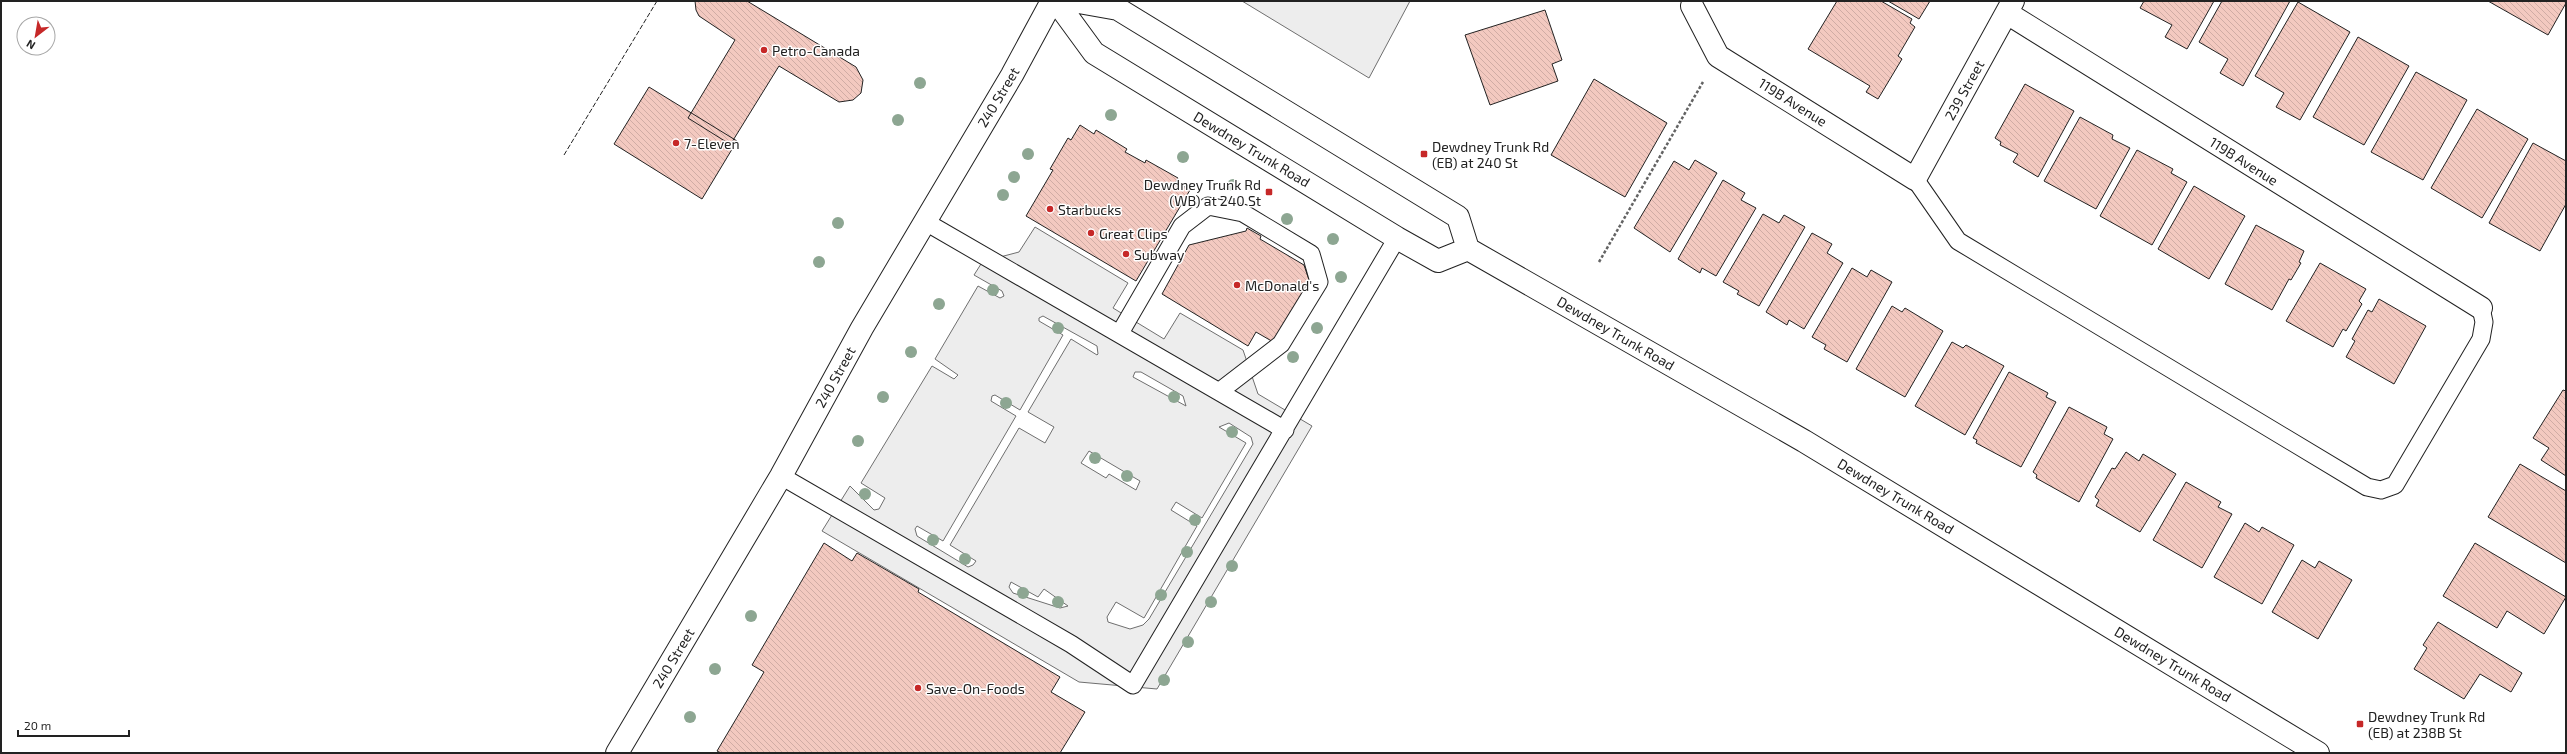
<svg xmlns="http://www.w3.org/2000/svg" width="2567" height="754" font-family="'Exo 2',sans-serif">
  <style>
    .parking { fill: #ededed; stroke: #6f6f6f; fill-rule: evenodd }
    .building { fill: url(#building-back-hatch); stroke: #222 }
    .lines { fill: none; stroke-linecap: round; stroke-linejoin: round }
    .service-casing { stroke: #222; stroke-width: 19 }
    .minor-casing { stroke: #222; stroke-width: 24 }
    .secondary-casing { stroke: #222; stroke-width: 24 }
    .path { stroke: #646464; stroke-width: 2.5; stroke-dasharray: 3 2; stroke-linecap: butt }
    .service { stroke: #fff; stroke-width: 17 }
    .minor { stroke: #fff; stroke-width: 22 }
    .secondary { stroke: #fff; stroke-width: 22 }
    .fence { stroke: #222; stroke-width: 1; stroke-dasharray: 5 2; stroke-linecap: butt }
    .tree { fill: #8da692 }
    .poi-dot { fill: #c62828; stroke: #fff; stroke-width: 1.5 }
    .labels { text-anchor: middle; dominant-baseline: central; stroke-width: 3; stroke-linejoin: round; paint-order: stroke }
    .poi-label { font-size: 14px; fill: #222; stroke: #fff; text-anchor: start }
    .street-label { font-size: 14px; fill: #222; stroke: #fff }
  </style>
  <defs>
    <pattern id="building-back-hatch" width="6" height="6" patternUnits="userSpaceOnUse"><rect width="6" height="6" fill="#f3c9c0"/><path d="M-1 5l2 2M0 0l6 6M5-1l2 2" fill="none" stroke="#d0aca5"/></pattern>
  </defs>
  <rect width="100%" height="100%" fill="#fff"/>
  <path class="parking" d="M1242,1H1410L1369,78Z
    M1035,227L1128,283L1113,308L1164,339L1180,313L1243,350L1258,394L1312,426L1157,689L1079,682L822,531L850,486L874,510L879,509L885,498L861,483L932,366L954,379L958,375L935,359L978,286L1000,298L1004,296L1002,291L974,275L988,253L1000,257L1019,252ZM1043,316L1097,346L1098,354L1097,355L1071,339L1028,412L1054,427L1045,443L1019,428L950,545L976,561L973,565L968,567L917,536L915,529L917,526L943,541L1016,416L991,401L992,396L995,395L1020,410L1063,335L1039,321V318ZM1135,372H1141L1183,396L1186,406L1133,377ZM1229,423L1251,437L1253,444L1149,619L1143,625L1130,629L1108,622L1107,617L1116,602L1144,618L1197,526L1171,510L1176,502L1202,518L1246,443L1219,427ZM1089,451L1140,481L1136,490L1109,474L1106,478L1081,463ZM1011,582L1038,597L1044,589L1068,606L1060,608L1013,593L1009,587Z"/>
  <path class="building" d="M695,1H747L856,67L863,80L861,93L853,100L839,102L779,66L732,142L728,143L688,118L735,40L699,16L696,10Z
    M1837,1H1881L1912,19L1910,23L1915,27L1898,56L1902,59L1878,99L1866,92L1870,86L1808,49Z
    M1888,1H1930L1919,19Z
    M2144,1H2214L2187,49L2165,37L2172,25L2140,8Z
    M2222,1H2290L2243,86L2220,73L2228,59L2199,42Z
    M2488,1H2566V3L2548,35Z
    M2298,2L2350,32L2300,120L2276,107L2284,93L2255,76Z
    M1545,10L1562,60L1552,64L1558,81L1490,105L1465,35Z
    M2358,37L2409,66L2364,145L2313,117Z
    M2416,72L2467,100L2423,180L2371,152Z
    M1594,79L1667,123L1625,197L1551,155Z
    M2025,84L2074,111L2038,177L2013,162L2018,154L2000,145L2001,142L1995,138Z
    M649,87L737,141L702,199L614,144Z
    M2477,109L2528,139L2482,218L2431,188Z
    M2080,117L2113,135L2112,139L2130,148L2096,209L2044,181Z
    M1080,125L1094,134L1096,130L1127,149L1125,152L1145,163L1146,160L1178,178L1176,182L1190,190L1136,281L1026,216L1053,170L1050,169L1068,138L1071,140Z
    M2533,143L2566,161V204L2540,251L2489,223Z
    M2137,150L2173,169L2171,173L2187,182L2152,245L2100,216Z
    M1695,160L1717,173L1670,252L1634,228L1674,161L1689,170Z
    M1723,180L1745,193L1741,200L1756,208L1716,276L1702,268L1700,273L1678,259Z
    M2194,186L2245,216L2209,279L2158,249Z
    M1763,214L1779,223L1784,215L1805,227L1759,306L1737,294L1739,291L1723,282Z
    M2256,225L2304,251L2299,262L2301,263L2291,280L2289,279L2272,310L2225,284Z
    M1247,228L1261,236L1260,239L1304,265L1310,283L1275,343L1256,332L1248,346L1162,294L1189,245L1246,231Z
    M1812,233L1832,244L1827,253L1843,263L1804,329L1789,320L1787,325L1766,312Z
    M2320,263L2366,289L2359,301L2362,304L2346,331L2343,329L2333,347L2286,321Z
    M1852,268L1867,277L1871,270L1892,282L1847,362L1824,349L1826,345L1812,337Z
    M2379,299L2426,326L2394,384L2346,357L2355,341L2352,339L2368,310L2372,312Z
    M1892,306L1902,312L1905,308L1943,331L1905,397L1856,369Z
    M1952,342L1963,348L1966,345L2004,366L1965,435L1915,406Z
    M2009,372L2048,393L2046,397L2056,402L2021,467L1976,443L1977,440L1973,438Z
    M2563,390L2566,391V476L2541,460L2549,448L2533,438Z
    M2069,407L2107,427L2104,434L2113,439L2079,502L2036,478L2037,475L2033,472Z
    M2126,452L2139,461L2143,454L2176,474L2140,532L2096,506L2099,500L2095,497L2112,468L2115,469Z
    M2520,464L2566,491V563L2488,517Z
    M2186,482L2221,502L2218,507L2232,514L2202,568L2153,540Z
    M2245,523L2259,532L2262,527L2294,545L2262,604L2214,577Z
    M824,543L852,561L857,553L919,589L918,592L1060,677L1051,692L1085,712L1060,753H721L717,751L764,672L752,665Z
    M2475,543L2566,597L2544,634L2507,611L2497,628L2443,596Z
    M2302,560L2315,568L2319,561L2352,580L2318,639L2272,612Z
    M2438,622L2522,673L2511,692L2480,674L2464,699L2414,669L2427,648L2423,645Z"/>
  <g class="lines">
    <defs>
      <path id="service" d="M1915,179L1958,241L2367,487L2381,490L2395,485L2481,339L2484,322L2481,308
        M924,221L1285,430
        M1120,333L1182,226L1208,206L1243,213L1311,254L1319,282L1281,344L1220,391
        M781,476L1071,644L1133,685L1397,238"/>
      <path id="minor" d="M1692,6L1718,56L1915,179L2013,1
        M2007,13L2481,308
        M617,753L781,476L862,328L1012,75L1052,1"/>
      <path id="secondary" d="M1056,1L1094,53L1397,238L1438,261L1468,249
        M1073,1L1118,9L1458,217L1468,249L1804,441L2318,753"/>
    </defs>
    <use href="#service" class="service-casing"/>
    <use href="#minor" class="minor-casing"/>
    <use href="#secondary" class="secondary-casing"/>
    <path class="path" d="M1599,262L1703,82"/>
    <use href="#service" class="service"/>
    <use href="#minor" class="minor"/>
    <use href="#secondary" class="secondary"/>
    <path class="fence" d="M564,155L657,1"/>
  </g>
  <g class="tree">
    <circle cx="920" cy="83" r="6"/>
    <circle cx="1111" cy="115" r="6"/>
    <circle cx="898" cy="120" r="6"/>
    <circle cx="1028" cy="154" r="6"/>
    <circle cx="1183" cy="157" r="6"/>
    <circle cx="1014" cy="177" r="6"/>
    <circle cx="1233" cy="185" r="6"/>
    <circle cx="1003" cy="195" r="6"/>
    <circle cx="1287" cy="219" r="6"/>
    <circle cx="838" cy="223" r="6"/>
    <circle cx="1333" cy="239" r="6"/>
    <circle cx="819" cy="262" r="6"/>
    <circle cx="1341" cy="277" r="6"/>
    <circle cx="993" cy="290" r="6"/>
    <circle cx="939" cy="304" r="6"/>
    <circle cx="1058" cy="328" r="6"/>
    <circle cx="1317" cy="328" r="6"/>
    <circle cx="911" cy="352" r="6"/>
    <circle cx="1293" cy="357" r="6"/>
    <circle cx="883" cy="397" r="6"/>
    <circle cx="1174" cy="397" r="6"/>
    <circle cx="1006" cy="403" r="6"/>
    <circle cx="1232" cy="432" r="6"/>
    <circle cx="858" cy="441" r="6"/>
    <circle cx="1095" cy="458" r="6"/>
    <circle cx="1127" cy="476" r="6"/>
    <circle cx="865" cy="494" r="6"/>
    <circle cx="1195" cy="520" r="6"/>
    <circle cx="933" cy="540" r="6"/>
    <circle cx="1187" cy="552" r="6"/>
    <circle cx="965" cy="559" r="6"/>
    <circle cx="1232" cy="566" r="6"/>
    <circle cx="1023" cy="593" r="6"/>
    <circle cx="1161" cy="595" r="6"/>
    <circle cx="1058" cy="602" r="6"/>
    <circle cx="1211" cy="602" r="6"/>
    <circle cx="751" cy="616" r="6"/>
    <circle cx="1188" cy="642" r="6"/>
    <circle cx="715" cy="669" r="6"/>
    <circle cx="1164" cy="680" r="6"/>
    <circle cx="690" cy="717" r="6"/>
  </g>
  <g class="poi-dot">
    <circle cx="764" cy="50" r="4"/>
    <circle cx="676" cy="143" r="4"/>
    <rect x="1420" y="150" width="8" height="8" rx="2"/>
    <rect x="1265" y="188" width="8" height="8" rx="2"/>
    <circle cx="1050" cy="209" r="4"/>
    <circle cx="1091" cy="233" r="4"/>
    <circle cx="1126" cy="254" r="4"/>
    <circle cx="1237" cy="285" r="4"/>
    <circle cx="918" cy="688" r="4"/>
    <rect x="2356" y="720" width="8" height="8" rx="2"/>
  </g>
  <g class="labels">
    <g class="poi-label">
      <text x="772" y="50">Petro-Canada</text>
      <text x="684" y="143">7-Eleven</text>
      <text x="1432" y="146">Dewdney Trunk Rd<tspan x="1432" dy="16">(EB) at 240 St</tspan></text>
      <text x="1261" y="184" text-anchor="end">Dewdney Trunk Rd<tspan x="1261" dy="16">(WB) at 240 St</tspan></text>
      <text x="1058" y="209">Starbucks</text>
      <text x="1099" y="233">Great Clips</text>
      <text x="1134" y="254">Subway</text>
      <text x="1245" y="285">McDonald's</text>
      <text x="926" y="688">Save-On-Foods</text>
      <text x="2368" y="716">Dewdney Trunk Rd<tspan x="2368" dy="16">(EB) at 238B St</tspan></text>
    </g>
    <g class="street-label">
      <text transform="translate(1964 90) rotate(-61)">239 Street</text>
      <text transform="translate(998 97) rotate(-59)">240 Street</text>
      <text transform="translate(1793 102) rotate(32)">119B Avenue</text>
      <text transform="translate(1252 149) rotate(31)">Dewdney Trunk Road</text>
      <text transform="translate(2244 161) rotate(32)">119B Avenue</text>
      <text transform="translate(1616 333) rotate(30)">Dewdney Trunk Road</text>
      <text transform="translate(835 377) rotate(-61)">240 Street</text>
      <text transform="translate(1896 496) rotate(31)">Dewdney Trunk Road</text>
      <text transform="translate(673 658) rotate(-59)">240 Street</text>
      <text transform="translate(2173 664) rotate(31)">Dewdney Trunk Road</text>
    </g>
  </g>
  <rect width="2567" height="754" fill="none" stroke="#222222" stroke-width="4"/>
  <g transform="translate(36 36) rotate(211)"><circle r="19" fill="#ffffff" stroke="#a7a7a7"/>
  <path d="M0-3L7 15L0 10L-7 15Z" fill="#c62828"/>
  <text y="-6" font-size="11" font-weight="bold" text-anchor="middle" fill="#222222">N</text>
  </g>
  <path d="M18 730v6h111v-6" fill="none" stroke="#222222" stroke-width="2"/>
  <text x="24" y="730" font-size="12" fill="#222222" stroke="#ffffff" stroke-width="3" paint-order="stroke">20 m</text>
</svg>
